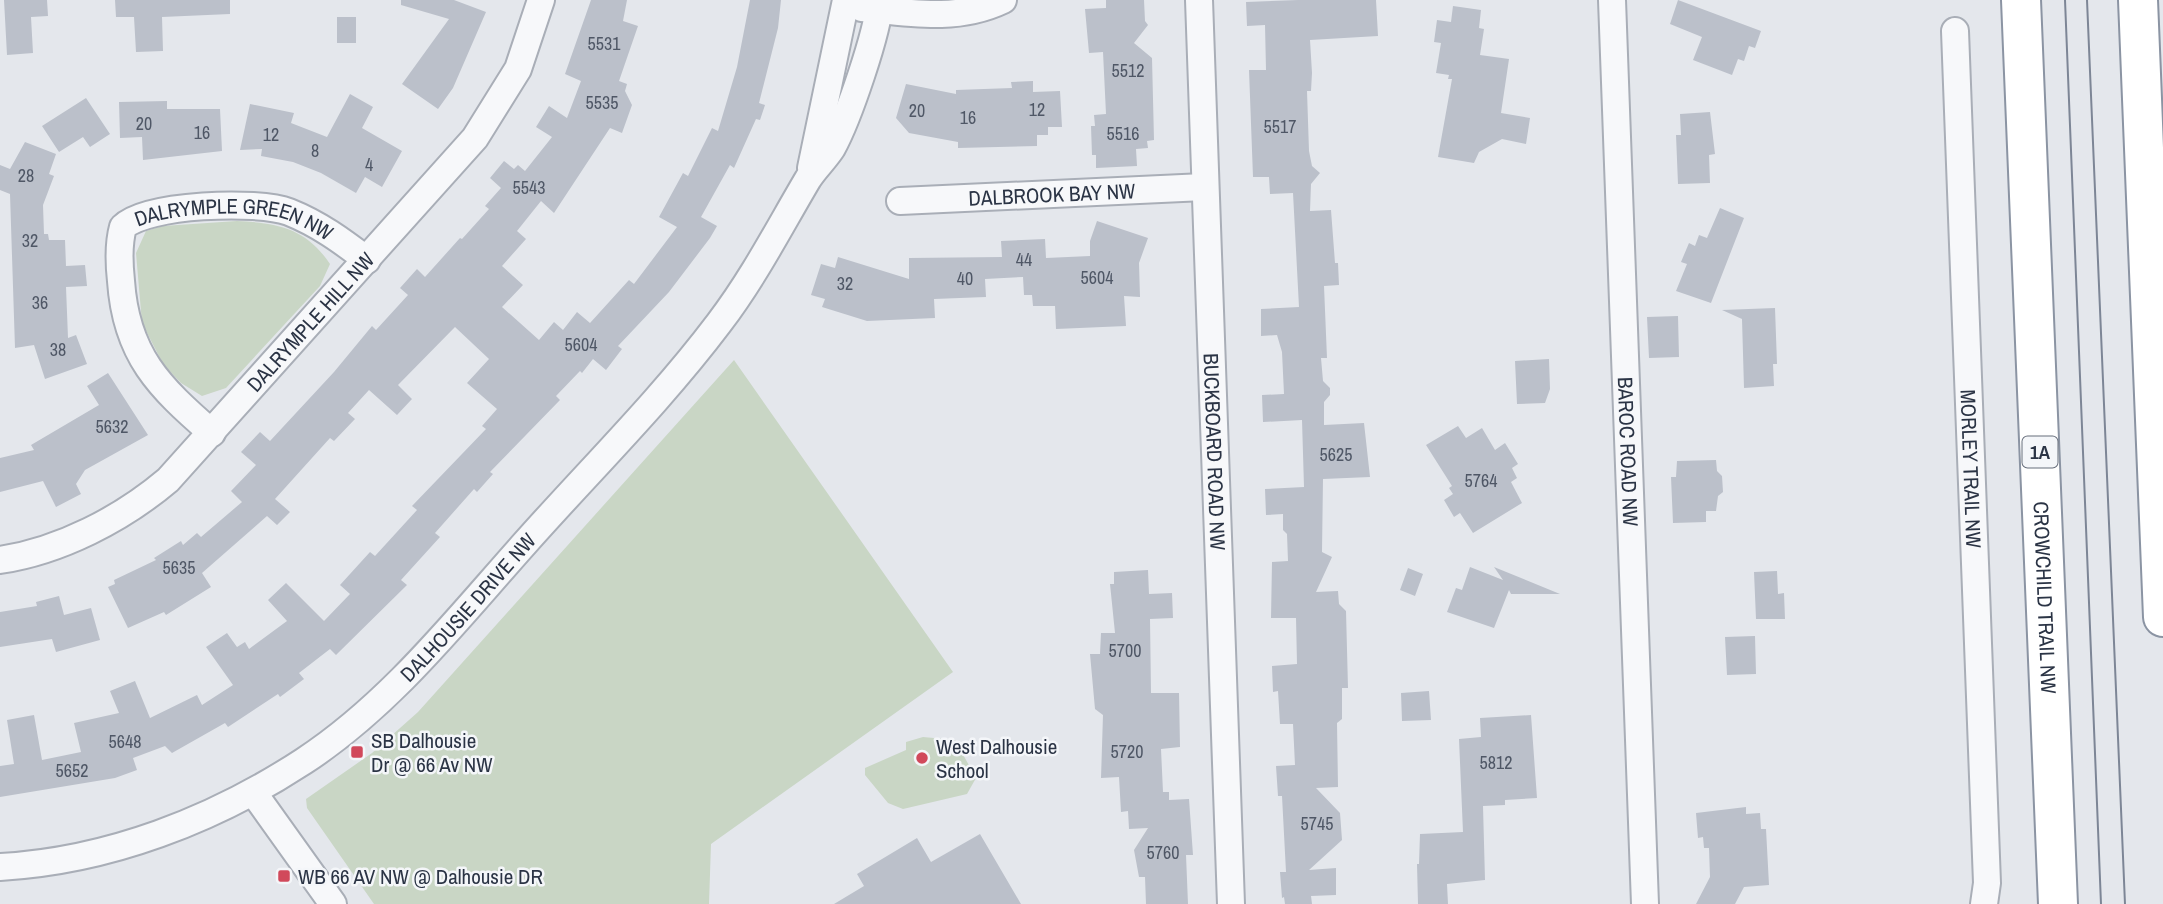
<svg xmlns="http://www.w3.org/2000/svg" width="2163" height="904" font-family="'Archivo Narrow',sans-serif">
  <style>
    .green { fill: #c9d6c5 }
    .building { fill: #bbc0ca }
    .lines { fill: none; stroke-linecap: round; stroke-linejoin: round }
    .minor-casing { stroke: #a9aeb7; stroke-width: 30 }
    .highway-casing { stroke: #8b94a3; stroke-width: 42 }
    .minor { stroke: #f7f8fa; stroke-width: 26 }
    .highway { stroke: #fff; stroke-width: 38 }
    .tram { stroke: #7d8696; stroke-width: 2 }
    .poi-dot { fill: #d1495b; stroke: #f4f6f9; stroke-width: 2.5 }
    .labels { text-anchor: middle; dominant-baseline: central; stroke-width: 5; stroke-linejoin: round; paint-order: stroke }
    .number-label { font-size: 18px; fill: #4f5766 }
    .shield { fill: #f4f6f9; stroke: #676e7b; stroke-width: 2 }
    .shield-label { font-size: 19px; font-weight: bold; fill: #2b3445 }
    .street-label { font-size: 21px; fill: #2b3445; stroke: #f4f6f9 }
    .poi-label { font-size: 21px; fill: #2b3445; stroke: #f4f6f9; text-anchor: start }
  </style>
  <rect width="100%" height="100%" fill="#e4e7ec"/>
  <path class="green" d="M237,221C278,223 306,228 330,264L320,286L226,388L202,396L181,383L163,364L142,323L136,253L146,231L163,226Z
    M734,360L953,672L711,844L709,904H374L307,808L306,799L372,753L418,712Z
    M923,737L955,740L976,778L967,794L903,809L888,803L865,775V768L906,750V742Z"/>
  <path class="building" d="M4,0H47L48,16L31,17L33,53L7,55Z
    M115,0H230V14L162,17L163,51L136,52L134,17H116Z
    M401,0H454L486,12L453,88L438,109L402,84L449,19L401,5Z
    M591,0H627L623,21L638,26L619,81L627,84L625,91L632,105L622,133L610,128L554,213L541,201L517,231L526,239L502,266L523,285L502,307L539,340L554,322L563,330L577,312L590,323L629,280L634,284L677,227L659,217L683,173L688,176L712,128L718,131L737,67L750,0H781L778,28L759,103L765,105L760,120L756,119L734,168L730,165L701,217L717,226L710,238L669,292L618,346L622,349L606,370L593,359L582,373L580,371L556,396L560,400L490,472L493,474L477,492L474,489L435,533L440,537L401,580L407,585L336,655L330,649L299,673L304,679L280,697L278,694L228,727L225,723L172,753L165,746L133,758L137,770L115,778L0,797V766L14,764L7,720L34,715L42,760L81,752L74,723L119,713L110,691L135,681L150,718L197,695L202,705L233,685L206,647L227,633L237,647L245,642L249,649L287,621L268,600L286,583L324,621L350,594L340,585L370,552L375,556L417,510L412,506L486,429L482,426L497,409L467,383L489,359L455,327L398,385L412,399L397,415L369,390L348,413L355,419L334,441L330,438L275,499L290,512L277,525L267,516L202,573L211,587L166,615L164,612L128,628L108,587L115,584L114,580L156,560L154,558L181,541L183,545L197,533L201,537L242,502L231,491L256,465L241,452L260,432L270,441L334,372L372,326L376,330L408,295L400,288L417,269L425,277L460,238L462,239L489,209L485,206L501,188L490,178L504,161L514,169L518,165L525,171L552,137L536,127L549,106L567,118L581,81L565,74Z
    M1106,0H1144L1145,21L1148,25L1134,43L1152,58L1154,140L1147,141L1148,148L1136,149L1137,166L1096,168V155H1092L1091,126H1095L1094,115L1106,114L1103,52L1089,53L1085,9L1106,8Z
    M1298,0H1376L1378,36L1310,40L1312,73L1311,91H1307L1309,151L1312,166L1320,173L1311,184L1310,211L1331,210L1335,263H1338L1339,285L1324,286L1327,358H1321L1323,381L1330,388V395L1324,402V425L1364,423L1370,477L1323,479L1322,552L1332,557L1316,592L1338,591L1339,604L1346,611L1348,688H1342V719L1337,723L1338,787L1316,788L1340,813L1342,840L1309,870L1336,868V895L1311,896L1312,904H1285L1284,897L1282,898L1280,872H1286L1282,796H1278L1276,766L1295,765L1293,724H1280L1278,691L1273,692L1272,666L1297,664L1296,618H1271L1272,562L1288,561L1287,534L1283,530V514L1266,515L1265,489L1304,487L1302,420L1263,422L1262,395L1284,394L1282,352L1277,335L1261,336V309L1299,307L1293,193L1270,194L1269,177H1253L1249,70H1266L1265,25L1247,26L1246,2Z
    M1678,0L1761,31L1755,48L1749,46L1744,61L1738,59L1732,75L1693,60L1702,37L1670,24Z
    M1453,6L1481,10L1479,28L1484,29L1480,55L1509,59L1501,113L1530,118L1526,144L1502,139L1479,152L1474,163L1438,157L1452,79H1448L1449,75L1436,73L1441,43L1434,42L1437,20L1451,22Z
    M337,17H356V43H337Z
    M1033,81V92L1060,91L1062,127H1048V135H1037V146L958,148V142L909,133L896,118L906,84L956,94V90L1012,88L1011,82Z
    M350,94L373,107L362,128L402,151L382,187L365,177L356,193L321,173L293,162L261,156L262,149L240,150L250,104L294,113L291,123L327,137Z
    M86,98L110,134L90,147L83,137L59,152L42,126Z
    M167,101V109H220L222,151L143,160L142,137L120,138L119,102Z
    M1710,112L1715,154L1709,155L1710,183L1678,184L1676,135H1681L1680,114Z
    M25,142L56,154L49,174L54,176L43,205L44,234H48L49,240H65L66,266L85,265L87,286L66,287L68,338L76,335L87,364L45,379L34,345L15,348L10,194L0,190V165L10,169Z
    M1720,208L1744,218L1711,303L1676,291L1687,264L1681,262L1689,243L1695,246L1699,235L1707,238Z
    M1097,221L1148,238L1139,263L1140,297L1124,296L1126,326L1056,329L1055,306H1033L1032,295H1024L1023,277L985,279L986,297L934,299L935,318L867,321L822,307L825,299L811,295L821,264L835,268L838,257L909,279V258L1002,257L1001,241L1045,239L1046,258L1090,256V241Z
    M1775,308L1777,364H1773L1774,386L1744,388L1742,319L1722,310Z
    M1678,316L1679,357L1649,358L1647,317Z
    M1549,359L1550,389L1545,403L1517,404L1515,361Z
    M108,373L148,435L85,470L76,484L81,494L56,507L43,481L0,492V458L34,450L31,445L99,405L87,386Z
    M1458,426L1466,438L1482,428L1495,450L1505,443L1518,464L1512,468L1517,478L1511,482L1522,503L1473,533L1460,513L1454,517L1444,500L1453,494L1449,488L1452,486L1426,445Z
    M1716,460L1717,471L1722,476L1723,492L1718,496L1716,511H1706V522L1673,523L1671,477H1676L1677,461Z
    M1470,567L1503,580L1494,567L1560,594H1511L1509,590L1494,628L1447,612L1456,588L1462,590Z
    M1408,568L1423,574L1415,596L1400,590Z
    M1148,570L1149,594L1172,593L1173,618L1150,619L1151,693H1179L1180,747L1161,749L1163,792H1169V800L1189,799L1193,855H1186L1188,904H1146L1145,877H1139L1134,850L1148,828L1129,829L1128,811L1121,812L1119,777L1101,778L1103,715L1095,709L1090,654H1100L1101,633H1115L1110,584H1114V572Z
    M1777,571L1778,594L1784,593L1785,619H1756L1754,572Z
    M59,596L64,615L91,608L100,640L56,652L52,639L0,647V612L37,606L36,602Z
    M1755,636L1756,674L1727,675L1725,637Z
    M1429,691L1431,720L1402,721L1401,693Z
    M1531,715L1537,798L1505,800V805L1483,806L1485,880L1447,884L1448,904H1418L1417,864H1419L1420,834L1463,832L1459,739L1481,737L1480,718Z
    M1746,807V814L1760,813L1761,829H1766L1769,885L1744,887L1735,904H1696L1710,877L1709,848H1704L1703,837L1698,838L1696,813Z
    M980,834L1021,904H834L864,886L857,874L917,838L931,862Z"/>
  <g class="lines">
    <defs>
      <g id="minor">
        <path id="s1" d="M1199,0L1231,904"/>
        <path id="s2" d="M1612,0L1645,904"/>
        <path d="M862,8C910,13 957,22 1003,0"/>
        <path id="s3" d="M1955,31L1987,883L1984,904"/>
        <path d="M811,168L846,0"/>
        <path id="s4" d="M900,201L1204,187"/>
        <path id="s5" d="M212,433C159,387 126,355 121,281C119,263 118,245 123,227C146,204 258,200 289,212C319,224 342,241 367,260"/>
        <path id="s6" d="M0,560C60,551 122,519 168,480L475,138L518,69L541,0"/>
        <path d="M253,792L333,904"/>
        <path id="s7" d="M0,867C108,861 214,820 304,761C391,704 457,619 526,542C590,470 661,400 719,323C754,277 779,228 808,179C815,168 825,159 832,148C848,119 878,32 880,0"/>
      </g>
      <g id="highway">
        <path id="s8" d="M2021,0L2058,904"/>
        <path d="M2138,0L2163,617"/>
      </g>
    </defs>
    <use href="#minor" class="minor-casing"/>
    <use href="#highway" class="highway-casing"/>
    <use href="#minor" class="minor"/>
    <use href="#highway" class="highway"/>
    <path class="tram" d="M2065,0L2101,904
      M2087,0L2125,904"/>
  </g>
  <g class="poi-dot">
    <rect x="350" y="745" width="14" height="14" rx="3.5"/>
    <circle cx="922" cy="758" r="7"/>
    <rect x="277" y="869" width="14" height="14" rx="3.5"/>
  </g>
  <g class="labels">
    <g class="number-label">
      <text x="604" y="43">5531</text>
      <text x="1128" y="70">5512</text>
      <text x="602" y="102">5535</text>
      <text x="1037" y="109">12</text>
      <text x="917" y="110">20</text>
      <text x="968" y="117">16</text>
      <text x="144" y="123">20</text>
      <text x="1280" y="126">5517</text>
      <text x="202" y="132">16</text>
      <text x="1123" y="133">5516</text>
      <text x="271" y="134">12</text>
      <text x="315" y="150">8</text>
      <text x="369" y="164">4</text>
      <text x="26" y="175">28</text>
      <text x="529" y="187">5543</text>
      <text x="30" y="240">32</text>
      <text x="1024" y="259">44</text>
      <text x="1097" y="277">5604</text>
      <text x="965" y="278">40</text>
      <text x="845" y="283">32</text>
      <text x="40" y="302">36</text>
      <text x="581" y="344">5604</text>
      <text x="58" y="349">38</text>
      <text x="112" y="426">5632</text>
      <text x="1336" y="454">5625</text>
      <text x="1481" y="480">5764</text>
      <text x="179" y="567">5635</text>
      <text x="1125" y="650">5700</text>
      <text x="125" y="741">5648</text>
      <text x="1127" y="751">5720</text>
      <text x="1496" y="762">5812</text>
      <text x="72" y="770">5652</text>
      <text x="1317" y="823">5745</text>
      <text x="1163" y="852">5760</text>
    </g>
    <rect class="shield" x="2022.5" y="436.5" width="35" height="31" rx="5"/>
    <g class="shield-label">
      <text x="2040" y="452">1A</text>
    </g>
    <g class="street-label">
      <text stroke="none"><textPath href="#s4" startOffset="152">DALBROOK BAY NW</textPath></text>
      <text stroke="none"><textPath href="#s5" startOffset="354">DALRYMPLE GREEN NW</textPath></text>
      <text stroke="none"><textPath href="#s6" startOffset="401">DALRYMPLE HILL NW</textPath></text>
      <text stroke="none"><textPath href="#s1" startOffset="452">BUCKBOARD ROAD NW</textPath></text>
      <text stroke="none"><textPath href="#s2" startOffset="452">BAROC ROAD NW</textPath></text>
      <text stroke="none"><textPath href="#s3" startOffset="438">MORLEY TRAIL NW</textPath></text>
      <text stroke="none"><textPath href="#s8" startOffset="598">CROWCHILD TRAIL NW</textPath></text>
      <text stroke="none"><textPath href="#s7" startOffset="551">DALHOUSIE DRIVE NW</textPath></text>
    </g>
    <g class="poi-label">
      <text x="371" y="740">SB Dalhousie<tspan x="371" dy="24">Dr @ 66 Av NW</tspan></text>
      <text x="936" y="746">West Dalhousie<tspan x="936" dy="24">School</tspan></text>
      <text x="298" y="876">WB 66 AV NW @ Dalhousie DR</text>
    </g>
  </g>
</svg>
